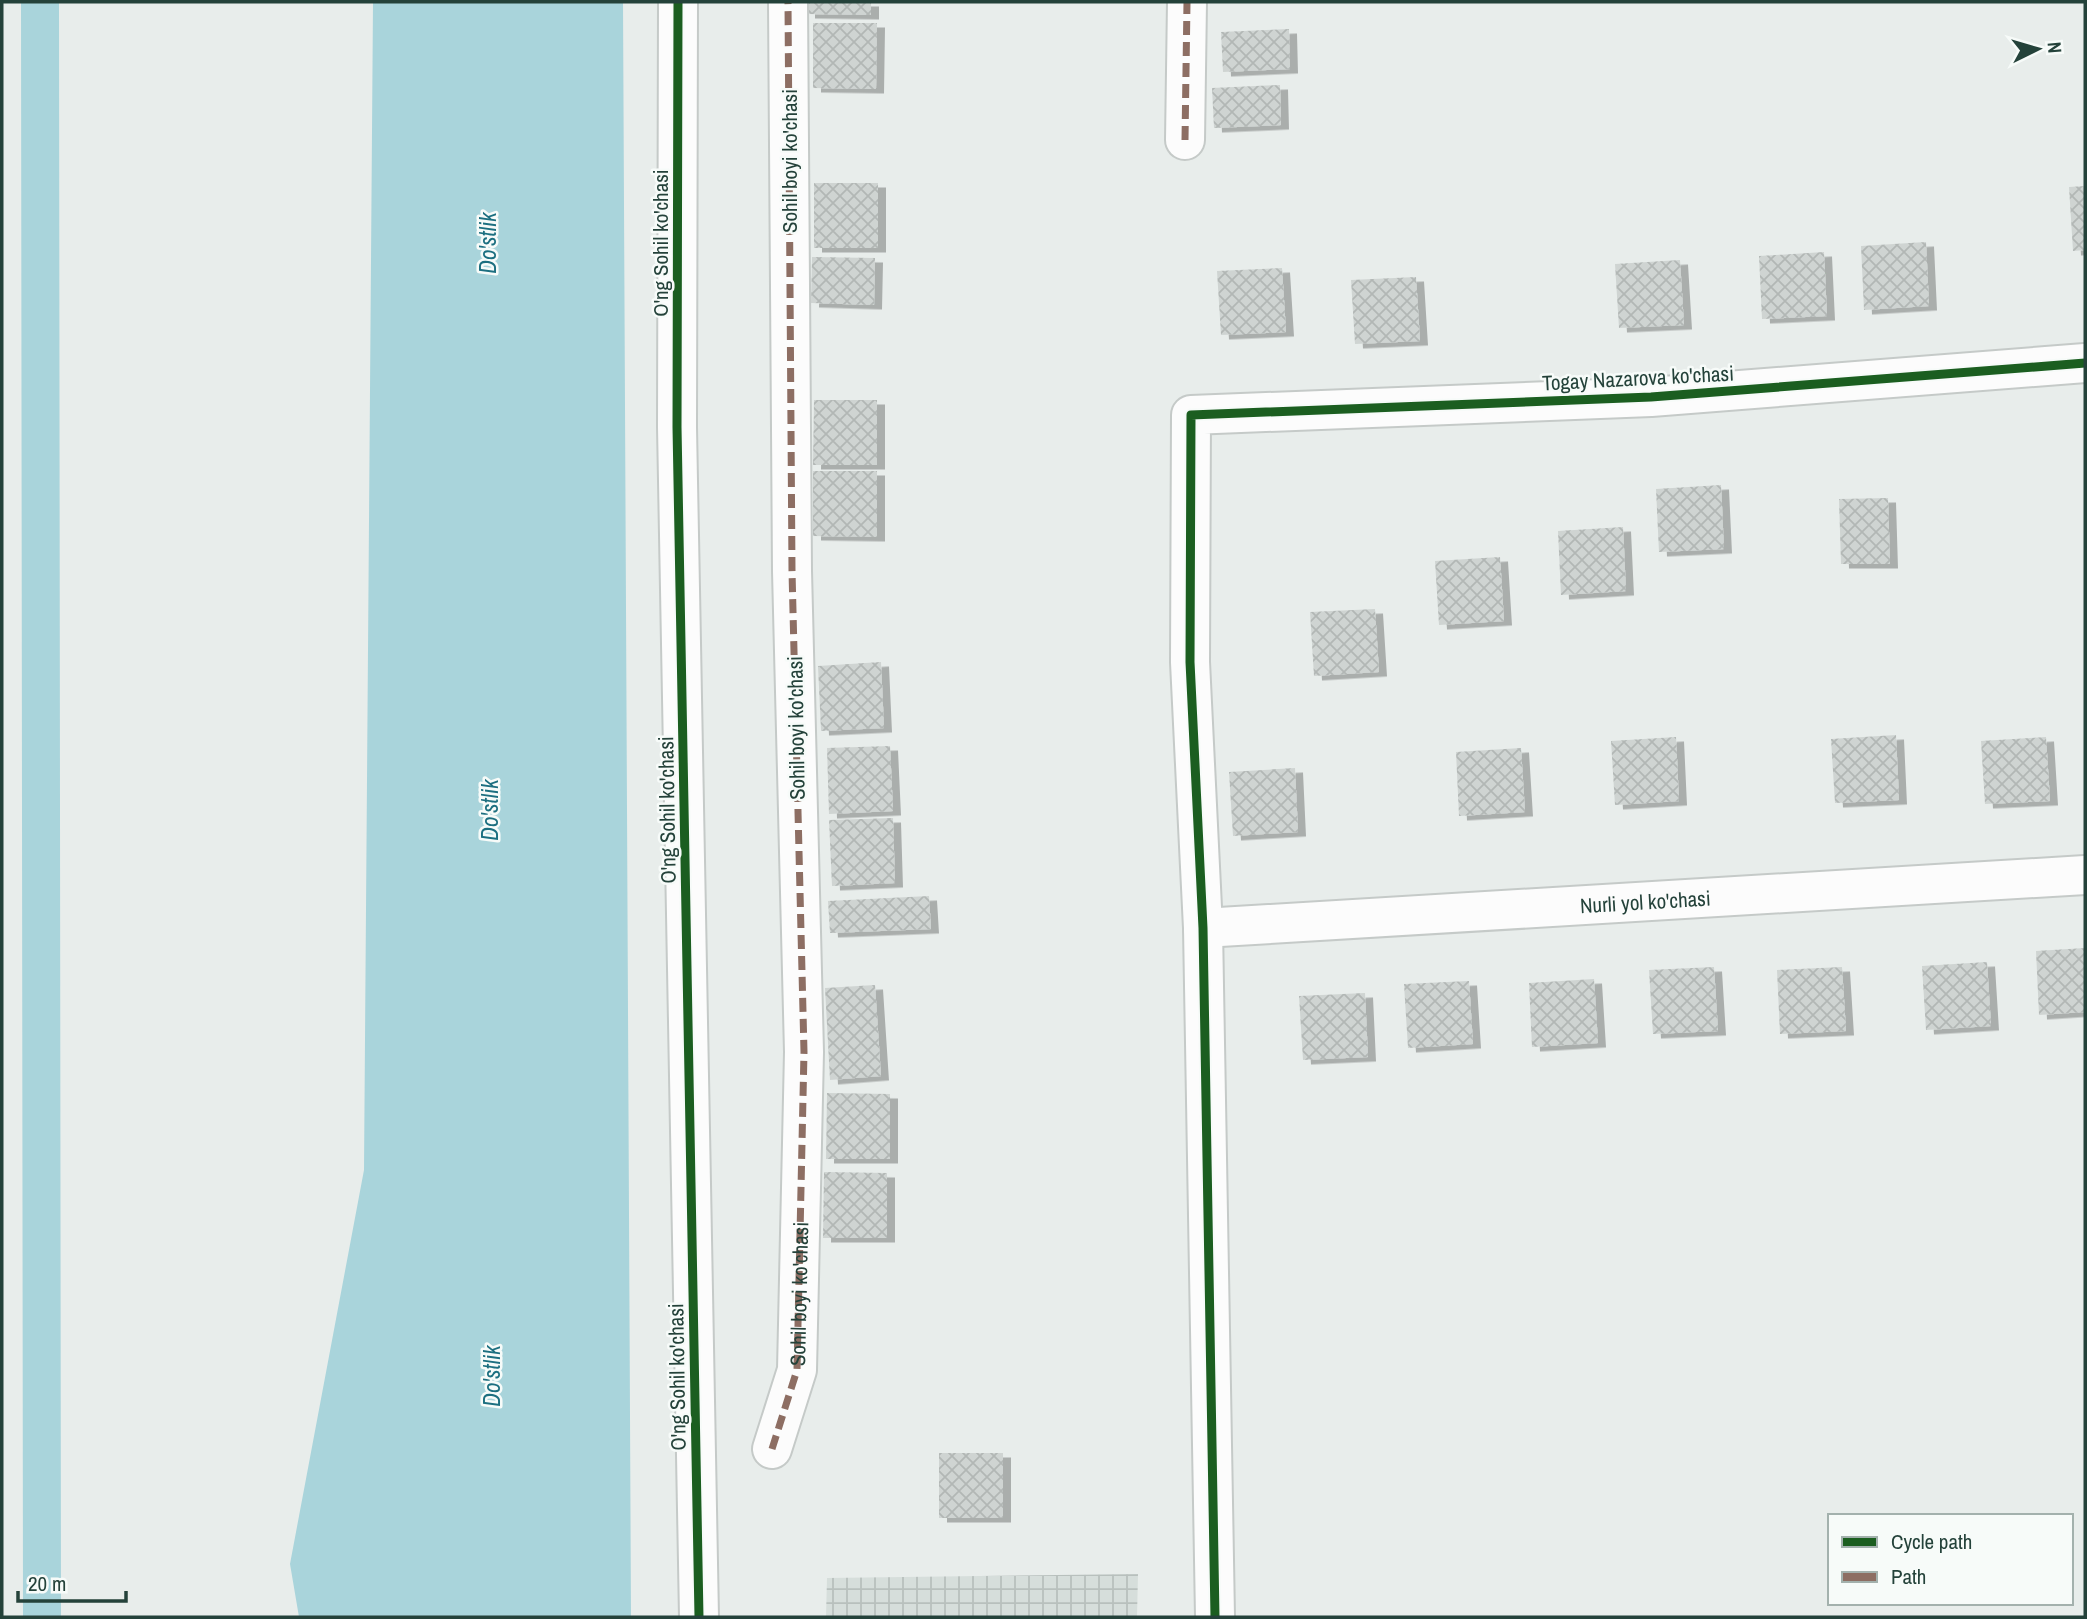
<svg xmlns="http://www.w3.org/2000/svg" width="2087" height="1619" font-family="'Archivo Narrow',sans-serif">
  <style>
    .industrial { fill: url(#industrial-grid) }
    .water { fill: #a9d4db }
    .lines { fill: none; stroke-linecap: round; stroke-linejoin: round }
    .canal { stroke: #a9d4db; stroke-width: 38 }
    .building { fill: url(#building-cross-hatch); filter: url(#shadow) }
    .minor-casing { stroke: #c5cac8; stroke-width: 42 }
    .minor { stroke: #fcfcfc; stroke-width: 38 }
    .quiet { stroke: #8d6e63; stroke-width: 7; stroke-dasharray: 14 7; stroke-linecap: butt }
    .cycleway-casing { stroke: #f7fbf9; stroke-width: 13 }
    .cycleway { stroke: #1b5e20; stroke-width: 9 }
    .labels { text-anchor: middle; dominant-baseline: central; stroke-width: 5; stroke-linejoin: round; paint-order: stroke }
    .street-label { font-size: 21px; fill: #24423a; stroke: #f7fbf9 }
    .water-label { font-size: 23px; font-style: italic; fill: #1c6f80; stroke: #f7fbf9 }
  </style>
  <defs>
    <pattern id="industrial-grid" width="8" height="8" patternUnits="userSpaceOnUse" patternTransform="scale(1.75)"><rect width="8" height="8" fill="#d6dedb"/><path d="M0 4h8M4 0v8" fill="none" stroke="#b8c0bd"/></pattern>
    <pattern id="building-cross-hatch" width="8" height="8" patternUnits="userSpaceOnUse" patternTransform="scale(1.75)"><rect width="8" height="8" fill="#cfd4d2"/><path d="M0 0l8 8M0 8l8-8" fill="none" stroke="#b2b7b5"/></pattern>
    <filter id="shadow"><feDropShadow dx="8" dy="4.5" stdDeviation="0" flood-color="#0004"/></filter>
  </defs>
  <rect width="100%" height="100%" fill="#e8edeb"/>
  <path class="industrial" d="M1138,1574L1137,1617H826L827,1578Z"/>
  <path class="water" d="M373,2H623L631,1617H299L290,1564L364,1170Z"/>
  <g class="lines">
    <path class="canal" d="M40,2L42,1617"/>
  </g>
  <path class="building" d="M807,2H871V15L807,14Z
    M813,23H877L876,89L813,88Z
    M1289,29L1290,69L1223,72L1221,32Z
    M1280,85L1281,125L1214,128L1212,88Z
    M814,183H878V248H814Z
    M2085,186V250L2073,251L2069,187Z
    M1926,242L1929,306L1864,310L1861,246Z
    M1824,252L1827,316L1762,319L1759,256Z
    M812,257L875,258L874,305L811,303Z
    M1680,260L1684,325L1619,328L1615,264Z
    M1282,268L1286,332L1221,335L1217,271Z
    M1416,277L1420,341L1355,344L1351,280Z
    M814,400H877V465H813Z
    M813,471H877V537L813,536Z
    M1721,485L1724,549L1659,552L1656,489Z
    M1888,498L1890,564H1841L1839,499Z
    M1623,527L1626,591L1561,595L1558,531Z
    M1500,557L1504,621L1439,625L1435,561Z
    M1375,609L1379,672L1314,676L1310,612Z
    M881,662L884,728L821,731L818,666Z
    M1896,735L1899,800L1835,803L1831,739Z
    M1676,737L1679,801L1615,805L1611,741Z
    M2046,737L2050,801L1985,804L1981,741Z
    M890,746L893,811L829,814L827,748Z
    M1521,748L1525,812L1459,816L1456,752Z
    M1295,768L1298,832L1233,836L1229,772Z
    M893,818L895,883L832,886L829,820Z
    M929,896L931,929L830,933L828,901Z
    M2085,948V1012L2039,1015L2036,951Z
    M1987,962L1991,1026L1926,1030L1922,966Z
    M1714,967L1718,1031L1653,1034L1649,970Z
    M1842,967L1846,1031L1780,1034L1777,970Z
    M1594,979L1598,1043L1532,1047L1529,983Z
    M1469,981L1473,1044L1408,1048L1404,984Z
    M875,985L881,1076L830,1080L825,988Z
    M1365,993L1368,1057L1303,1060L1299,996Z
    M827,1093L890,1094V1159H826Z
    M824,1172L887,1173V1238H823Z
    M939,1453H1003V1518H939Z"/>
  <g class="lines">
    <defs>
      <g id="minor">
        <path d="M678,2L677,427L699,1617"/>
        <path d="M1185,140L1187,2"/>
        <path id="s1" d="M1203,928L2085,875"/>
        <path id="s2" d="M772,1449L797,1370L804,1052L792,571L788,2"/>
        <path d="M1215,1617L1203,928L1190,662L1191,415L1651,397L2085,363"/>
      </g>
    </defs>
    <use href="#minor" class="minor-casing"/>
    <use href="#minor" class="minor"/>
    <path class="quiet" d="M1185,140L1187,2
      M772,1449L797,1370L804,1052L792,571L788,2"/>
    <defs>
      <path id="cycleway" d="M678,2L677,427L699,1617
        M1215,1617L1203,928L1190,662L1191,415L1651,397L2085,363"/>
    </defs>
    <use href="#cycleway" class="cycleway-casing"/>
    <use href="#cycleway" class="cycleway"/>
  </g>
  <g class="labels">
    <g class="street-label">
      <text transform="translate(789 161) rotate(-90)">Sohil boyi ko'chasi</text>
      <text transform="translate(660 243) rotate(-90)">O'ng Sohil ko'chasi</text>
      <text transform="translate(1638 378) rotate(-3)">Togay Nazarova ko'chasi</text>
      <text transform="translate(796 728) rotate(-91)">Sohil boyi ko'chasi</text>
      <text transform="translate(667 810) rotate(-91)">O'ng Sohil ko'chasi</text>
      <text stroke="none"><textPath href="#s1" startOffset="443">Nurli yol ko'chasi</textPath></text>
      <text stroke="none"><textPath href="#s2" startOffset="159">Sohil boyi ko'chasi</textPath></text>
      <text transform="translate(677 1377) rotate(-91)">O'ng Sohil ko'chasi</text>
    </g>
    <g class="water-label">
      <text transform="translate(487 243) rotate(-90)">Do'stlik</text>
      <text transform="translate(489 810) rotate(-90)">Do'stlik</text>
      <text transform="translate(491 1376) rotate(-90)">Do'stlik</text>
    </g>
  </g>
  <rect width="2087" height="1619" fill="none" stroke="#24423a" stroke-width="7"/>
  <rect x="1828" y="1514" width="245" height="91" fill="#f7fbf9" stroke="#a3b1ad" stroke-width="2"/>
  <rect x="1842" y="1537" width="35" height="10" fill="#1b5e20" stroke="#a3b1ad" stroke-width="2"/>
  <text x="1891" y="1549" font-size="21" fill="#24423a">Cycle path</text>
  <rect x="1842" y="1572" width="35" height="10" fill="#8d6e63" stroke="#a3b1ad" stroke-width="2"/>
  <text x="1891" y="1584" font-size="21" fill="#24423a">Path</text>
  <g transform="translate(2038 49) rotate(85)" stroke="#f7fbf9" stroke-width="5" paint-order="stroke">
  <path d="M0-5L12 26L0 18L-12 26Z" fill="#24423a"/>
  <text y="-10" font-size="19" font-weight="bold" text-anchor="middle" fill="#24423a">N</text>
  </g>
  <path d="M18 1591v10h108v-10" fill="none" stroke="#24423a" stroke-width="3.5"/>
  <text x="28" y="1591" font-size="21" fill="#24423a" stroke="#f7fbf9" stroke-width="5" paint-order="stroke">20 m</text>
</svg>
